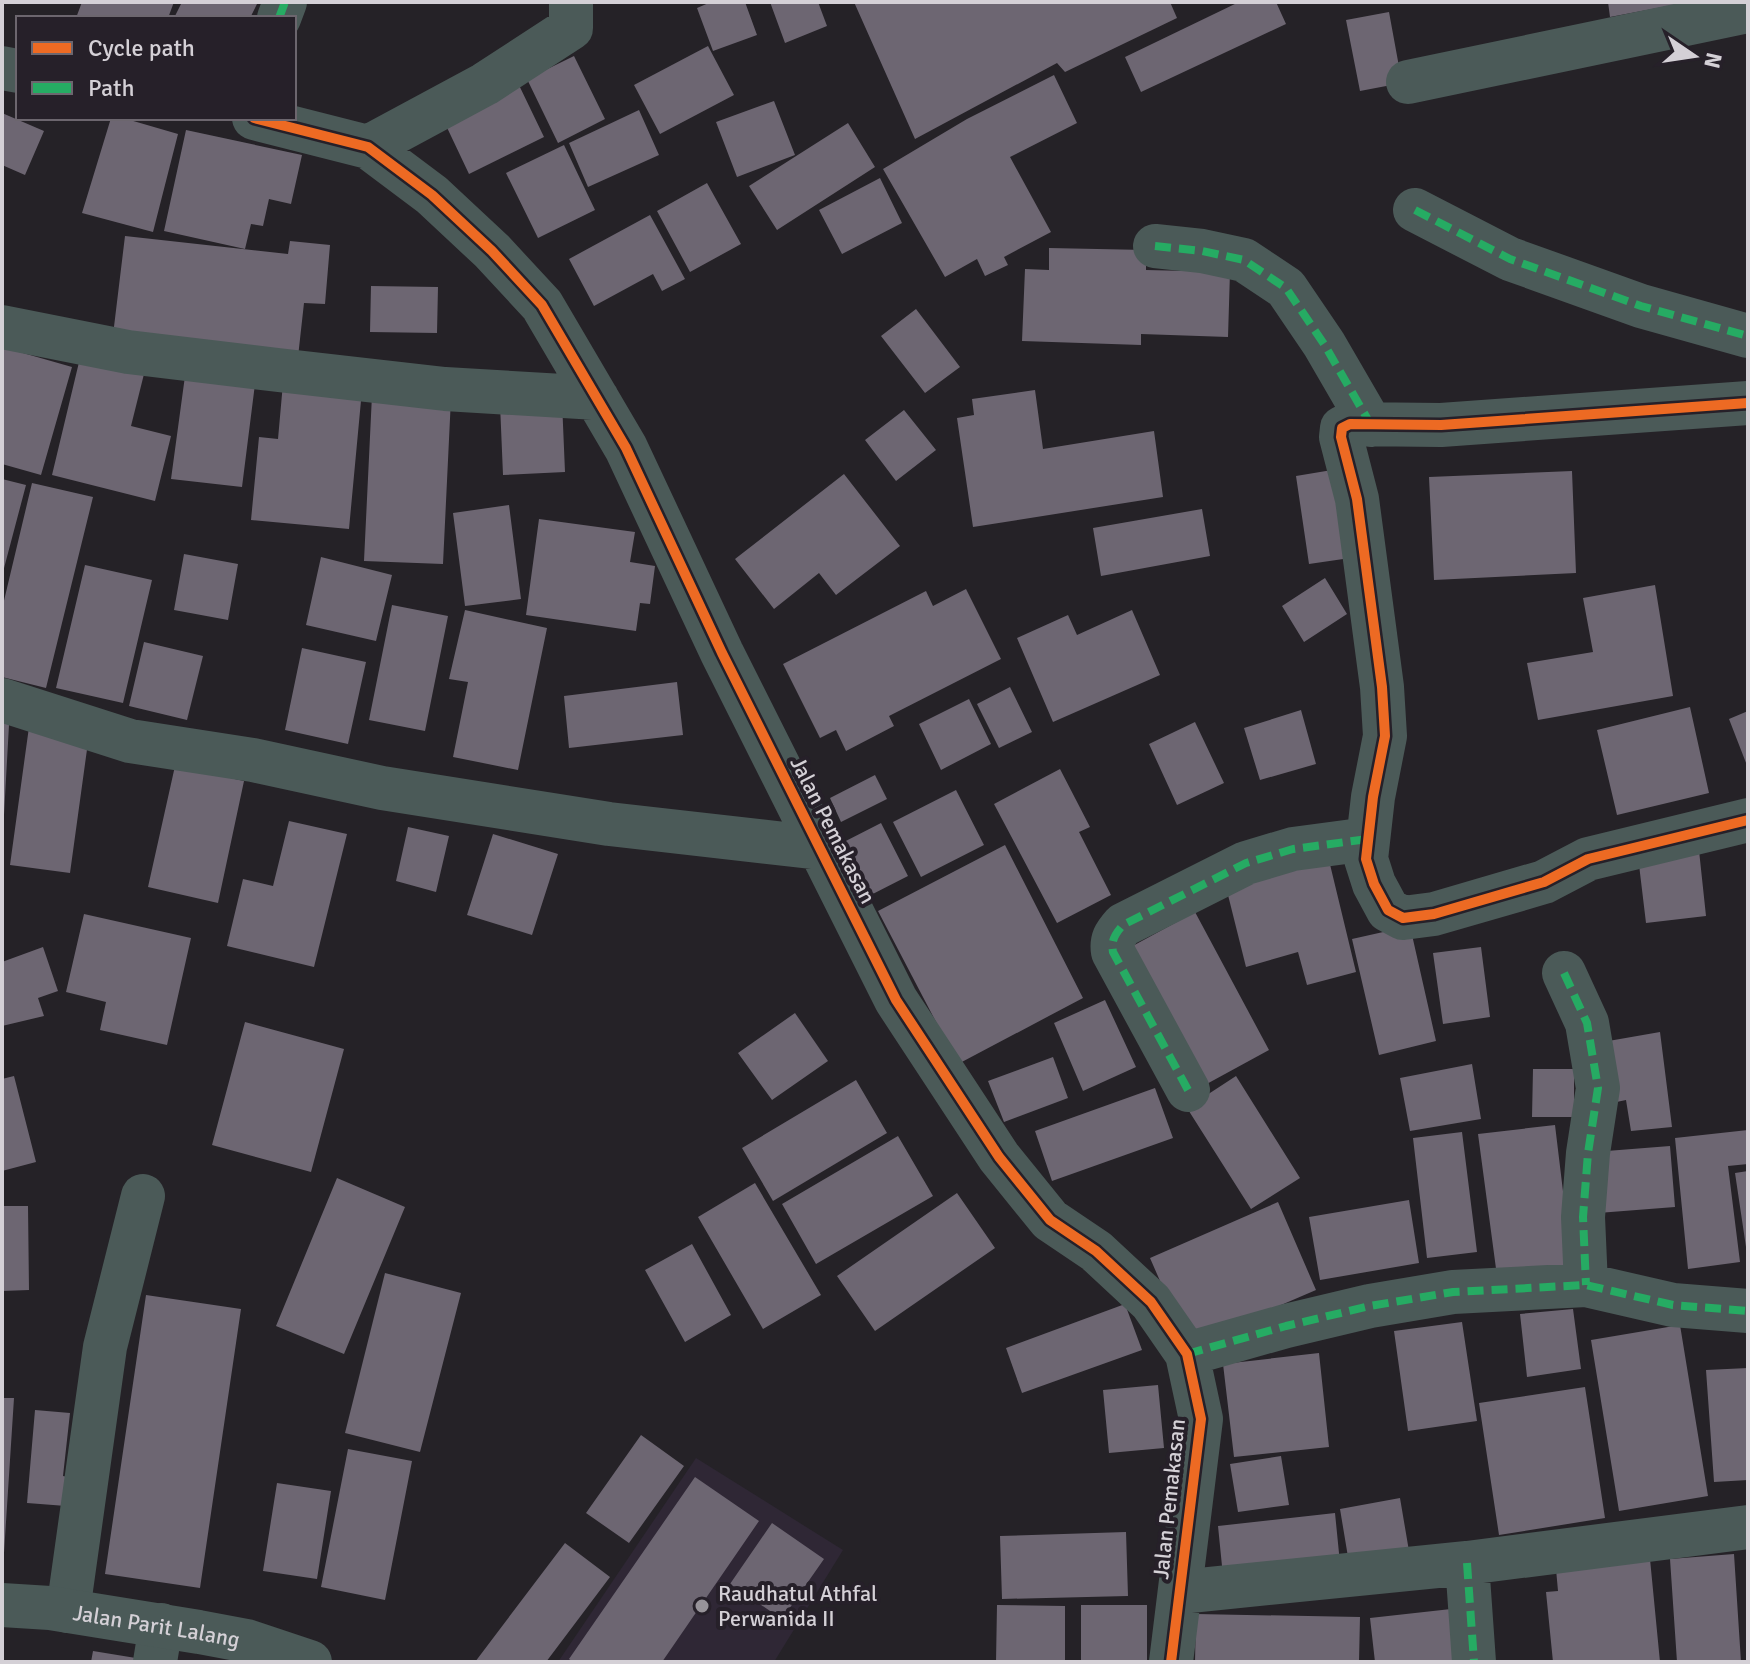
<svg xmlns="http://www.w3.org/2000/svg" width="1750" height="1664" font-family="Signika,sans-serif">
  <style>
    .built { fill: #2f2735 }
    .building { fill: #6d6672 }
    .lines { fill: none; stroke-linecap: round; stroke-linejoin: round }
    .minor { stroke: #4b5a58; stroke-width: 44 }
    .tertiary { stroke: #4b5a58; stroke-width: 44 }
    .quiet { stroke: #26ab63; stroke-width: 8; stroke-dasharray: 16 8; stroke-linecap: butt }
    .cycleway-casing { stroke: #262029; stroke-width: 15 }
    .cycleway { stroke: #ed6a23; stroke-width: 10 }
    .poi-dot { fill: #979399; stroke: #262029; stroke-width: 3 }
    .labels { text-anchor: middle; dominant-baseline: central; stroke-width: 8; stroke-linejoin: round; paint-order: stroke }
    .street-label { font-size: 22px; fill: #d4d0d6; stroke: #262029 }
    .poi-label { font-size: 22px; fill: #d4d0d6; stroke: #262029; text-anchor: start }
  </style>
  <rect width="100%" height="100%" fill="#252227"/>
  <path class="built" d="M696,1458L843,1550L774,1662H558Z"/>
  <path class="building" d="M82,2H174L168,18H76Z
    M182,2H258L250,18H174Z
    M711,2H745L757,35L713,51L697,8Z
    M770,2H818L827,26L785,43Z
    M854,2H1170L1177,18L1065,72L1057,63L915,139Z
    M1239,2H1276L1286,24L1141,92L1125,57Z
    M1608,2H1689L1610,17Z
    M1389,12L1402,83L1360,91L1346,20Z
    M708,46L734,95L660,134L634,85Z
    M574,56L605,119L558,143L527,79Z
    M1054,75L1077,123L1010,157L1051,232L1004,257L1008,265L985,276L977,259L945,277L883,169L967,119Z
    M517,81L544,137L469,174L442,117Z
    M774,101L795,155L737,177L716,122Z
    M639,110L659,155L588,187L569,143Z
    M2,113L44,131L25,175L2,165Z
    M111,118H123L178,134L153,232L82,213Z
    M848,123L875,167L777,230L749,186Z
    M186,130L302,155L291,204L269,199L263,226L251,224L245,249L164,231Z
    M564,145L595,210L538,238L506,173Z
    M880,178L902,223L842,254L819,210Z
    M707,183L741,244L690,272L657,211Z
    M650,215L685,279L662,291L653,274L594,306L569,259Z
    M125,236L288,254L290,241L330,245L325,304L304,303L298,357L113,335Z
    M1049,248L1146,250V270L1230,272L1228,337L1141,334V345L1022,341L1025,269L1049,270Z
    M371,286L438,287L437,333L370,332Z
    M916,309L960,367L925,393L881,336Z
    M2,347L72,367L41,475L2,464Z
    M80,358L144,374L131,426L171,436L155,501L52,475Z
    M185,376L255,384L242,487L171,479Z
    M283,383L362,390L349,529L251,520L259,437L278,439Z
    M1035,390L1043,449L1154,431L1163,497L973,527L957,418L974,415L972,399Z
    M372,395L451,398L443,564L364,561Z
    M562,401L565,472L503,475L500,404Z
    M904,410L936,450L896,481L865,440Z
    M1344,468L1357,557L1309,564L1296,476Z
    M1572,471L1576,573L1434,580L1429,477Z
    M844,474L900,546L836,595L819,573L774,609L735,559Z
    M2,479L26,485L3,572H2Z
    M32,483L93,497L46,688L2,677V609Z
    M509,505L521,599L465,606L453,513Z
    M1202,509L1210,556L1101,576L1093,528Z
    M539,519L635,532L630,562L655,566L650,604L640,603L636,631L526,615Z
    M184,554L238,564L228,620L174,610Z
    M321,557L392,575L376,641L306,625Z
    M85,565L152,580L123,703L56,688Z
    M1325,578L1347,614L1304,642L1282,606Z
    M1655,585L1673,696L1538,720L1527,663L1593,652L1583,598Z
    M966,589L1001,659L889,716L894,726L846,751L836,730L820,738L783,664L926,591L933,606Z
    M392,605L448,616L425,731L369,720Z
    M465,610L547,628L518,770L453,757L468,682L449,679Z
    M1132,610L1160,675L1053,722L1017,638L1068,615L1077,635Z
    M144,642L203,656L187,720L129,706Z
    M302,648L366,662L348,744L285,730Z
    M677,682L683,735L569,748L564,696Z
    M1010,687L1032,732L999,748L977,704Z
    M969,699L991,744L941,770L919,724Z
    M2,706L10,707L4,815H2Z
    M1690,707L1709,793L1617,815L1597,730Z
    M1301,710L1316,764L1260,780L1244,728Z
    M1748,711V768L1729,719Z
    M1195,722L1224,783L1177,805L1149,744Z
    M29,727L89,735L70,873L10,865Z
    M175,766L244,781L218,903L148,887Z
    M1060,769L1090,827L1079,832L1111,895L1057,923L994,804Z
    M875,775L887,799L841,822L830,798Z
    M956,790L984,845L921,877L893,822Z
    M289,821L347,834L314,967L227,946L243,879L273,886Z
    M881,823L908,876L861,900L834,847Z
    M408,827L449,836L436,892L396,881Z
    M493,834L558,854L532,935L467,915Z
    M1698,841L1706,916L1646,923L1637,848Z
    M1005,845L1083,998L958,1064L878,911Z
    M1327,852L1356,972L1307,985L1298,952L1246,967L1224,879Z
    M1195,912L1269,1050L1203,1086L1129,948Z
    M84,914L191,938L167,1045L100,1030L106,1002L66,992Z
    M1410,926L1436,1041L1379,1055L1352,939Z
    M43,947L58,991L38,998L44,1016L2,1026V962Z
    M1481,947L1490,1017L1443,1024L1433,953Z
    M1105,1000L1136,1067L1083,1091L1054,1023Z
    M795,1013L828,1061L772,1100L738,1053Z
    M245,1022L344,1049L311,1172L212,1145Z
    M1660,1032L1672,1127L1631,1131L1626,1100L1607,1104L1597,1043Z
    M1053,1057L1068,1098L1004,1122L988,1081Z
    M1472,1064L1481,1119L1410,1131L1400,1078Z
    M1533,1069H1574V1117H1532Z
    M14,1076L36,1162L2,1171V1079Z
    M1236,1076L1300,1178L1251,1209L1187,1108Z
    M856,1080L887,1133L773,1201L742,1148Z
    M1155,1088L1173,1138L1052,1181L1035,1131Z
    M1555,1125L1572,1266L1497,1276L1478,1134Z
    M1748,1130V1164L1728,1166L1740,1262L1688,1269L1675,1138Z
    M1462,1132L1477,1252L1427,1258L1413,1138Z
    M898,1136L933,1196L816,1264L782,1204Z
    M1670,1146L1675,1207L1598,1213L1594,1152Z
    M1748,1171V1247H1746L1735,1173Z
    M337,1178L405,1207L344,1354L276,1326Z
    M755,1183L821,1295L763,1329L698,1217Z
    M957,1193L995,1248L875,1331L837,1276Z
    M1409,1200L1419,1263L1320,1280L1309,1217Z
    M1278,1202L1316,1290L1188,1345L1150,1258Z
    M2,1206H28L29,1290L2,1291Z
    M692,1244L731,1315L685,1342L645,1270Z
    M385,1273L461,1293L420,1452L345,1433Z
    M146,1295L241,1309L200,1588L105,1574Z
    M1125,1304L1142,1350L1022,1393L1006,1348Z
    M1573,1309L1581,1369L1527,1377L1520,1314Z
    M1462,1322L1477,1421L1408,1431L1394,1331Z
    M1680,1325L1708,1496L1619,1511L1591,1340Z
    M1319,1353L1329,1447L1234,1457L1223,1364Z
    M1748,1368V1480L1714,1482L1706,1370Z
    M1158,1385L1164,1448L1109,1453L1103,1390Z
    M1585,1387L1605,1518L1499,1535L1479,1403Z
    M2,1398H14L4,1553H2Z
    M35,1410L70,1413L63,1476L82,1480L79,1507L27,1503Z
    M641,1435L684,1466L629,1543L586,1513Z
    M348,1449L412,1461L385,1600L321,1587Z
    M1281,1456L1289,1505L1238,1512L1230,1464Z
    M695,1477L759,1521L662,1662H573L569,1659Z
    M277,1483L331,1491L317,1579L263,1571Z
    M1400,1498L1410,1557L1350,1569L1340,1509Z
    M1335,1513L1340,1563L1223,1576L1218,1526Z
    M772,1523L824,1559L782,1619L730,1584Z
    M1126,1532L1128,1596L1002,1599L1000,1536Z
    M565,1543L610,1577L546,1662H475Z
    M1734,1554L1741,1662H1677L1670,1559Z
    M1650,1559L1660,1662H1553L1546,1592L1558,1591L1556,1569Z
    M997,1605L1065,1606V1662H996Z
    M1081,1605H1147V1662H1081Z
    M1460,1608L1466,1659L1443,1662H1375L1370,1618Z
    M1196,1614L1360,1617L1359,1662H1195Z
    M93,1651L148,1660V1662H91Z"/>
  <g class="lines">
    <path class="minor" d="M279,18L285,2
      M2,68L18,71
      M1408,82L1748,11
      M254,118L368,147L432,195L492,251L542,305L626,448L722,653L896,1000L999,1157L1050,1220L1096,1251L1151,1302L1187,1354L1201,1419L1171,1662
      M368,147L485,84L571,28V2
      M1415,210L1510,259L1641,306L1748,336
      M1155,246L1202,251L1244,260L1286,288L1324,344L1371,425
      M2,327L128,352L278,370L445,389L597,398
      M1748,403L1441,425L1350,424L1342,428L1341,437L1357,499L1382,687L1385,736L1373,797L1366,859L1374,884L1388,910L1403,918L1434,914L1544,882L1588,859L1748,820
      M2,700L130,741L253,760L382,788L609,824L820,848
      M1564,973L1587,1023L1598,1088L1588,1153L1583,1217L1586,1285
      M1188,1090L1113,952C1111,940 1115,934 1123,925L1246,863L1293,849L1368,839
      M1187,1354L1286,1326L1370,1306L1453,1292L1586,1285L1673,1305L1748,1311
      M1467,1563L1474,1662
      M1180,1592L1467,1563L1748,1527
      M68,1611L105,1347L143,1196
      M155,1662L161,1625"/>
    <path class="tertiary" id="s1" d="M2,1605L50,1608L199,1632L247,1641L310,1662"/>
    <path class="quiet" d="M279,18L285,2
      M1415,210L1510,259L1641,306L1748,336
      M1155,246L1202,251L1244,260L1286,288L1324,344L1371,425
      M1564,973L1587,1023L1598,1088L1588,1153L1583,1217L1586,1285
      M1188,1090L1113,952C1111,940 1115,934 1123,925L1246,863L1293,849L1368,839
      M1187,1354L1286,1326L1370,1306L1453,1292L1586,1285L1673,1305L1748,1311
      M1467,1563L1474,1662"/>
    <defs>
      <path id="cycleway" d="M254,118L368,147L432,195L492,251L542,305L626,448L722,653L896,1000L999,1157L1050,1220L1096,1251L1151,1302L1187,1354L1201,1419L1171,1662
        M1748,403L1441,425L1350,424L1342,428L1341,437L1357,499L1382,687L1385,736L1373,797L1366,859L1374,884L1388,910L1403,918L1434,914L1544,882L1588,859L1748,820"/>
    </defs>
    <use href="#cycleway" class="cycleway-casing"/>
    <use href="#cycleway" class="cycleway"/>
  </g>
  <circle class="poi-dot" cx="702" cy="1606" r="8"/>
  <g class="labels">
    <g class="street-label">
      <text transform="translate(833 830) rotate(63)">Jalan Pemakasan</text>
      <text transform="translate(1169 1499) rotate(-84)">Jalan Pemakasan</text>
      <text stroke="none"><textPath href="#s1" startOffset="156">Jalan Parit Lalang</textPath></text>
    </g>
    <g class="poi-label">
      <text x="718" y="1593">Raudhatul Athfal<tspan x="718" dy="25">Perwanida II</tspan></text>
    </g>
  </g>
  <rect width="1750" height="1664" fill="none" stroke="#d4d0d6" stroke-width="8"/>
  <rect x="16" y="16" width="280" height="104" fill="#262029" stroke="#6c666e" stroke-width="2"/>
  <rect x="32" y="42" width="40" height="12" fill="#ed6a23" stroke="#6c666e" stroke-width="2"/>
  <text x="88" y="56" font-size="24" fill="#d4d0d6">Cycle path</text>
  <rect x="32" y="82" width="40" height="12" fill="#26ab63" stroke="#6c666e" stroke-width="2"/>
  <text x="88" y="96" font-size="24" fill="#d4d0d6">Path</text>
  <g transform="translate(1694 56) rotate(103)" stroke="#262029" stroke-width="6" paint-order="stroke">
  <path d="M0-6L14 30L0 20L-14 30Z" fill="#d4d0d6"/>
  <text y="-12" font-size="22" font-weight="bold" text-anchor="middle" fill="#d4d0d6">N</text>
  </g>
</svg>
